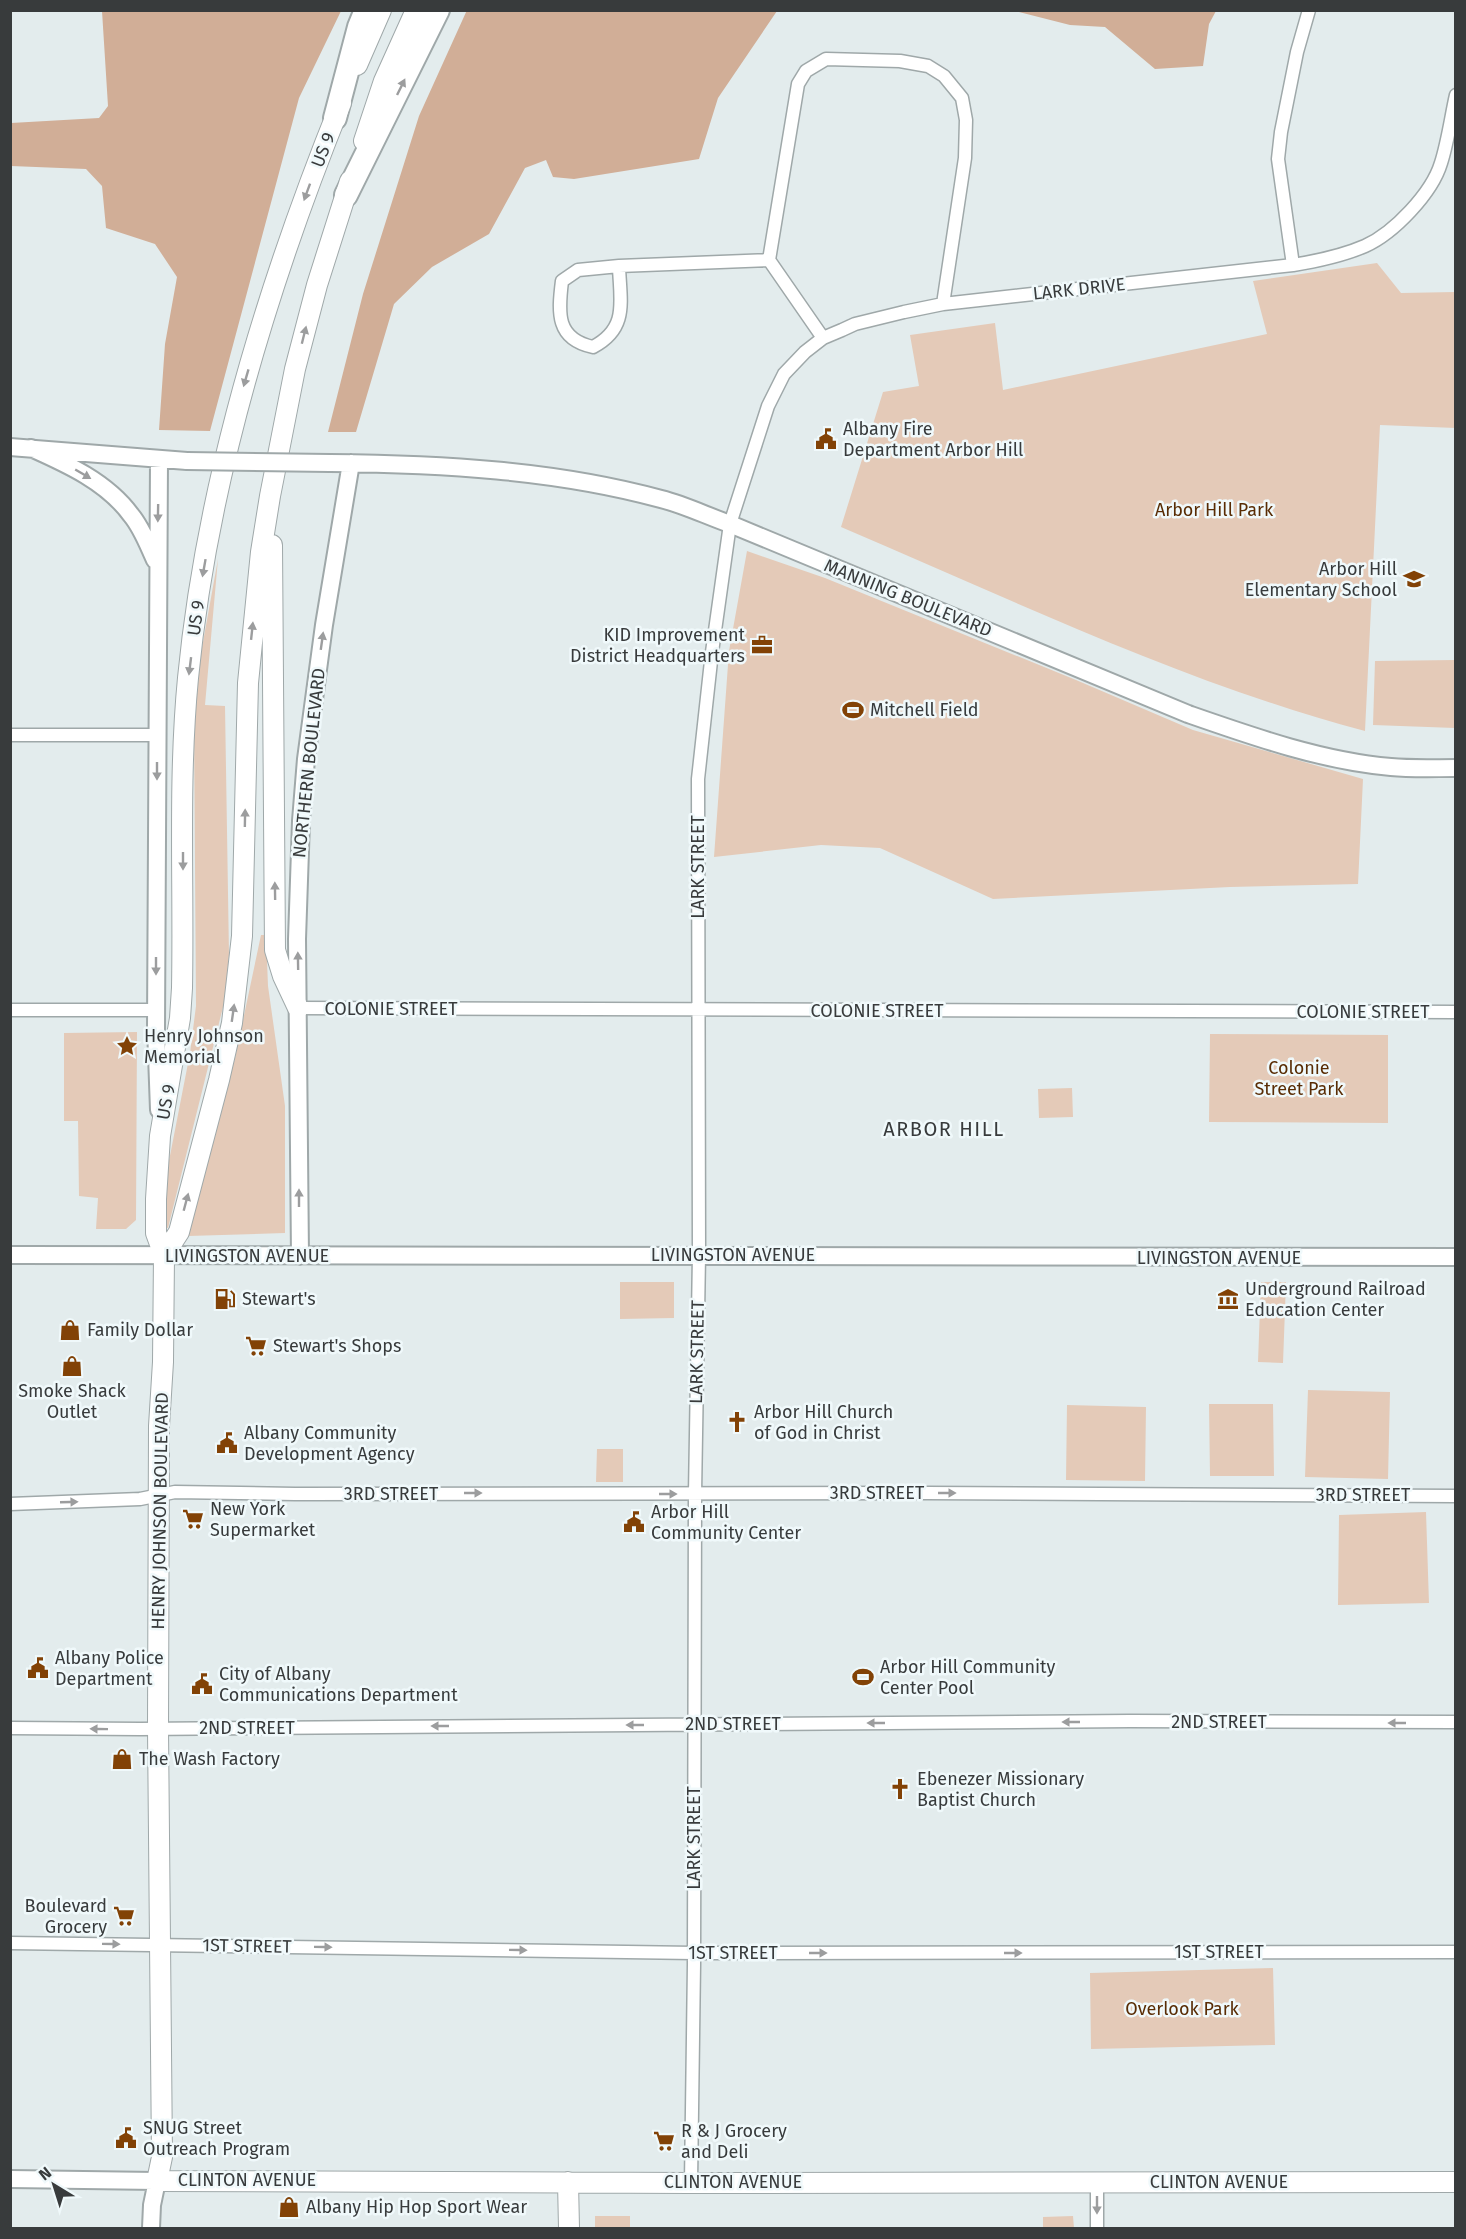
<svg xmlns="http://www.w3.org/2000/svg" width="1466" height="2239" font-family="'Fira Sans',sans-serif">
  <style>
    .green { fill: #e4cab8 }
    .forest { fill: #d1ae97 }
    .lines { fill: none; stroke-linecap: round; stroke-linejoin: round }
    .street-casing { stroke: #9fa8a9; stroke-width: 15 }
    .secondary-casing { stroke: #9fa8a9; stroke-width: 20 }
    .primary-casing { stroke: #9fa8a9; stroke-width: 22 }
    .highway-casing { stroke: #9fa8a9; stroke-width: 26 }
    .street { stroke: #fff; stroke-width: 12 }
    .secondary { stroke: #fff; stroke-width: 16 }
    .primary { stroke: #fff; stroke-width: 20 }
    .highway { stroke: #fff; stroke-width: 22 }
    .secondary-bridge-casing { stroke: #9fa8a9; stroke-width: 20; stroke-linecap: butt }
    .secondary-bridge { stroke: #fff; stroke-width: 16 }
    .oneway { fill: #9c9d9e }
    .labels { text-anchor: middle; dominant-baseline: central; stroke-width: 5; stroke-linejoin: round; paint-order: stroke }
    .street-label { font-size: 18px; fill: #383b3c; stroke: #f0f9fb }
    .poi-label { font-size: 18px; fill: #383b3c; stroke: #f0f9fb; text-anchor: start }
    .park-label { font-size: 18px; fill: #592c04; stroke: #f0f9fb }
    .neighbourhood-label { font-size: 20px; letter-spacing: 1.5px; fill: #383b3c; stroke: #f0f9fb }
  </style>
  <rect width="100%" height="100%" fill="#e3eced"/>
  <path class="green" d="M1377,263L1401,293L1455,292L1456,428L1380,425L1365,731C1184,683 1013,600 841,527L883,392L919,386L910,335L995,323L1003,390L1267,334L1253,281Z
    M747,551L825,578L1076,680L1193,730L1363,779L1358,884L1230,887L993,899L880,848L821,845L714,857L729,651Z
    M218,559L205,705L225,706L229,955L224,1003L168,1228L163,1227L167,1171L190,1053L196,1006L194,724L201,653Z
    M1455,660V728L1373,725L1375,661Z
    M261,935H266L268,986L285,1106V1233L188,1236L189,1221L235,1058Z
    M137,1032L136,1220L126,1229H96L98,1198L79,1196L78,1121H64V1033Z
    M1210,1034L1388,1035V1123L1209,1122Z
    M1072,1088L1073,1117L1039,1118L1038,1089Z
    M620,1282H674V1318L620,1319Z
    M1261,1282H1286L1283,1363L1258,1362Z
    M1308,1390L1390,1392L1388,1479L1305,1477Z
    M1209,1404H1273L1274,1476H1210Z
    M1067,1405L1146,1407L1145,1481L1066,1480Z
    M597,1449H623V1482H596Z
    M1426,1512L1429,1603L1338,1605L1339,1515Z
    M1273,1968L1275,2045L1091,2049L1090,1973Z
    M595,2216H630V2228H595Z
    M1073,2216L1074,2228H1043V2217Z"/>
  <path class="forest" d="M467,10L777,11L718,98L699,159L574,179L553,177L546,160L525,168L489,234L432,267L394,304L356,432H328L363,294L419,116Z
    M102,11H341L299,98L210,431L159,430L165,344L177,277L155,244L106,228L102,186L86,169L11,166V123L99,118L108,106Z
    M1015,11H1216L1209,24L1203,66L1155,69L1105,27L1070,25Z"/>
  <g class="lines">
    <defs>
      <path id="street" d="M1293,265L1278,159L1281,132L1297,52L1309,10
        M619,266C620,301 629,328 593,347C556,339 558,313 562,281L578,270Z
        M619,266L769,260
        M823,338L769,260L798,84L806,71L826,59L900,61L928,66L944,76L962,98L966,120L965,158L943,304
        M10,735H157
        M298,1008L1456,1012
        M10,1010H156
        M10,1504L140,1499L175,1492L295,1494L927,1493L1456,1496
        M10,1728L140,1729L1130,1721L1456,1722
        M10,1943L694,1953L1456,1952
        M1097,2181V2228
        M691,2183L694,1964L695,1494L699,1255L698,779L712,652L730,524L768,406L784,374L805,352L823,338L842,330L855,324L904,312L943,304L1293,265C1318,261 1342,256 1365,246C1394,233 1432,193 1441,163C1448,141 1451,117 1456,95"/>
      <path id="secondary" d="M10,447L187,461
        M31,448C67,464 107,482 131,515C142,528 148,545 155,560
        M330,463C440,464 555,470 661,499C685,505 707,516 730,524L1188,714C1254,737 1322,761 1391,767C1412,769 1434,768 1456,768
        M159,1110L156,1028L159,460
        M10,1255L1456,1257
        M300,1256L297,939L301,821L306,759L324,625L351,463
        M10,2179L157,2181L152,2205L151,2228"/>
      <path id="primary" d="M357,65L381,10
        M341,103C267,286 207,481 188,678C178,781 184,885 182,988L180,1018L160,1136L156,1199V1233L164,1255L163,1362L159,1426L158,1729L162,2157L157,2181L691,2183L1456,2182
        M364,141L384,81L416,10
        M272,545L275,950L283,976L298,1008
        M164,1255L179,1232L219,1080L232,1023L242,936L248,683L261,552L270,496L295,369L317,285L350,181
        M568,2182L569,2228"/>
      <path id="highway" d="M335,118L359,27L366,10
        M346,195L438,10"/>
    </defs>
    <use href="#street" class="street-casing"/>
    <use href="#secondary" class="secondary-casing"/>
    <use href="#primary" class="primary-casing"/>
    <use href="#highway" class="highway-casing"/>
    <use href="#street" class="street"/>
    <use href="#secondary" class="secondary"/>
    <use href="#primary" class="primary"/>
    <use href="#highway" class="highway"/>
    <defs>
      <path id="secondary-bridge" d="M187,461L330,463"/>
    </defs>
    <use href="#secondary-bridge" class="secondary-bridge-casing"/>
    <use href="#secondary-bridge" class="secondary-bridge"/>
  </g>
  <defs><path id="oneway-solid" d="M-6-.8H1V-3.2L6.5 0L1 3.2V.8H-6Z" transform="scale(1.5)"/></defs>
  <g class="oneway">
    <use href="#oneway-solid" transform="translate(401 87) rotate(-64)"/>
    <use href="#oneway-solid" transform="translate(307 192) rotate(110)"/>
    <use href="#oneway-solid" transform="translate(304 335) rotate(-76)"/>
    <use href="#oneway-solid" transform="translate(246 378) rotate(106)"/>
    <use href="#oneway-solid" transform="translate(83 474) rotate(30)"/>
    <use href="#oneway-solid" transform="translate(158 513) rotate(91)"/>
    <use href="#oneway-solid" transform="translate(204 568) rotate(100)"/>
    <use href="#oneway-solid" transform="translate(252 631) rotate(-84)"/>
    <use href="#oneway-solid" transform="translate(322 641) rotate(-82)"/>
    <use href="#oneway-solid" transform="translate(190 666) rotate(97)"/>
    <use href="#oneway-solid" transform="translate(157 771) rotate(90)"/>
    <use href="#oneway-solid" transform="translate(245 818) rotate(-89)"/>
    <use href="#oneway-solid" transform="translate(183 861) rotate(90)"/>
    <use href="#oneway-solid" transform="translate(275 891) rotate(-91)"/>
    <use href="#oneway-solid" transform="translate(298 961) rotate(-91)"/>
    <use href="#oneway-solid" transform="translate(156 966) rotate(90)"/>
    <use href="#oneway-solid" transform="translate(233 1013) rotate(-82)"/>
    <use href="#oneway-solid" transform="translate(299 1198) rotate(-90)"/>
    <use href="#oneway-solid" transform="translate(186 1202) rotate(-75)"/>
    <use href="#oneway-solid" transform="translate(473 1493)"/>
    <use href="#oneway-solid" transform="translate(947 1493)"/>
    <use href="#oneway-solid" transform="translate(668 1494)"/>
    <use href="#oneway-solid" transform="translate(69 1502) rotate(-2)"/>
    <use href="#oneway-solid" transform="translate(1071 1722) rotate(180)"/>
    <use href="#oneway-solid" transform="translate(876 1723) rotate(180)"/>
    <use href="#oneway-solid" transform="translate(1397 1723) rotate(-180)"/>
    <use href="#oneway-solid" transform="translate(635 1725) rotate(180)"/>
    <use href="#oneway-solid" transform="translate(440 1726) rotate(180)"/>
    <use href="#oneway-solid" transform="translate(99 1729) rotate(-179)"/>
    <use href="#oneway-solid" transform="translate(111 1944) rotate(1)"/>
    <use href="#oneway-solid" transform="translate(323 1947) rotate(1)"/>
    <use href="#oneway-solid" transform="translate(518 1950) rotate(1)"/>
    <use href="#oneway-solid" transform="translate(818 1953)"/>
    <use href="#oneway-solid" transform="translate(1013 1953)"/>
    <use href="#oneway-solid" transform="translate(1097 2205) rotate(90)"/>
  </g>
  <defs>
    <symbol id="civic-bare" viewBox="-9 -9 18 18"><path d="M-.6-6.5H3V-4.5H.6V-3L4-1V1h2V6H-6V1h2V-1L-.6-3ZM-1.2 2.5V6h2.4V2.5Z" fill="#824206" stroke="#f0f9fb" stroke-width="2.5" paint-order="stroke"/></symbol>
    <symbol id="school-bare" viewBox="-9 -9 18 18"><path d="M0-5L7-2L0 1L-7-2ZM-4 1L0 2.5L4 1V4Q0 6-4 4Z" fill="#824206" stroke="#f0f9fb" stroke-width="2.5" paint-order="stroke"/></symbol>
    <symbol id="office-bare" viewBox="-9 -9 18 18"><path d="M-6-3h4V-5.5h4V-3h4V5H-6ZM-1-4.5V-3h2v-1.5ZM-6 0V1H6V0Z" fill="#824206" stroke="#f0f9fb" stroke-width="2.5" paint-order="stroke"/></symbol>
    <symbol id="stadium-bare" viewBox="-9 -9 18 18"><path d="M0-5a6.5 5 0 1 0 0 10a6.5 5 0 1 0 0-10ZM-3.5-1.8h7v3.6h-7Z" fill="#824206" stroke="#f0f9fb" stroke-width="2.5" paint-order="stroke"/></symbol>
    <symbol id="sight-bare" viewBox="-9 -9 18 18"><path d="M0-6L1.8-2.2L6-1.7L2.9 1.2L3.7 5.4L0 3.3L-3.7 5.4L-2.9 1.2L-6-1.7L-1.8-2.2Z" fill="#824206" stroke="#f0f9fb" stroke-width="2.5" paint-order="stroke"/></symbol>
    <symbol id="fuel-bare" viewBox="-9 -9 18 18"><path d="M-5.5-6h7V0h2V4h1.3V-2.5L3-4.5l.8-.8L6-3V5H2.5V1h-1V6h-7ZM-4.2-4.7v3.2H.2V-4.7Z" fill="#824206" stroke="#f0f9fb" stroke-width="2.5" paint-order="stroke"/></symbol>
    <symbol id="museum-bare" viewBox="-9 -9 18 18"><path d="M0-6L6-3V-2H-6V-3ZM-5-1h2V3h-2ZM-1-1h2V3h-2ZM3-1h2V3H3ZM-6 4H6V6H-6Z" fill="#824206" stroke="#f0f9fb" stroke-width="2.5" paint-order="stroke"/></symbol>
    <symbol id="shop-bare" viewBox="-9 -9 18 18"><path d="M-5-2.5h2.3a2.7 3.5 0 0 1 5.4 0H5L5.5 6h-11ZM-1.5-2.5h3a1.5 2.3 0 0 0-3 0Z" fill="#824206" stroke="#f0f9fb" stroke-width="2.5" paint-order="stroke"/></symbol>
    <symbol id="supermarket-bare" viewBox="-9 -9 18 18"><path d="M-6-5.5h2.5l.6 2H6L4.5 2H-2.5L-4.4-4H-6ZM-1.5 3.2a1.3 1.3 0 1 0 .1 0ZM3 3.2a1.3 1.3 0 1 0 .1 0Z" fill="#824206" stroke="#f0f9fb" stroke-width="2.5" paint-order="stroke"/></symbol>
    <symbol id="church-bare" viewBox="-9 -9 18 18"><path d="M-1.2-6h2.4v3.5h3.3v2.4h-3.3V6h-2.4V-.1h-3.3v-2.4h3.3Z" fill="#824206" stroke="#f0f9fb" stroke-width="2.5" paint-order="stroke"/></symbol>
  </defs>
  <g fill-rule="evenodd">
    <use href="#civic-bare" x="811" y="424" width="30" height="30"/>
    <use href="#school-bare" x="1399" y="564" width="30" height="30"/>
    <use href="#office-bare" x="747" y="630" width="30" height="30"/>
    <use href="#stadium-bare" x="838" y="695" width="30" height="30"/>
    <use href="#sight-bare" x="112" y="1031" width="30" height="30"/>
    <use href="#fuel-bare" x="210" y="1284" width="30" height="30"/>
    <use href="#museum-bare" x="1213" y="1284" width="30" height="30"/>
    <use href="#shop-bare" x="55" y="1315" width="30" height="30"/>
    <use href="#supermarket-bare" x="241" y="1331" width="30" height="30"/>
    <use href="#shop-bare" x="57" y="1351" width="30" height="30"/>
    <use href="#church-bare" x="722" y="1407" width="30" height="30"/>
    <use href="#civic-bare" x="212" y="1428" width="30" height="30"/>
    <use href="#supermarket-bare" x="178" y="1504" width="30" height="30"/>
    <use href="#civic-bare" x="619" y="1507" width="30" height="30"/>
    <use href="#civic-bare" x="23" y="1653" width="30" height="30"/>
    <use href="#stadium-bare" x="848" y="1662" width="30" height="30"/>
    <use href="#civic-bare" x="187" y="1669" width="30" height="30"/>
    <use href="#shop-bare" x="107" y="1744" width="30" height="30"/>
    <use href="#church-bare" x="885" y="1774" width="30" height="30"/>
    <use href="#supermarket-bare" x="109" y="1901" width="30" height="30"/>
    <use href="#civic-bare" x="111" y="2123" width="30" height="30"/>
    <use href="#supermarket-bare" x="649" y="2126" width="30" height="30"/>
    <use href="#shop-bare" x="274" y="2192" width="30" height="30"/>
  </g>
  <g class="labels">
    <g class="street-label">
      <text transform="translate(323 150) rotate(-69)">US 9</text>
      <text transform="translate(1079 289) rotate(-6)">LARK DRIVE</text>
      <text transform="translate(908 598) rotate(22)">MANNING BOULEVARD</text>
      <text transform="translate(196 618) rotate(-82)">US 9</text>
      <text transform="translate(309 763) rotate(-84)">NORTHERN BOULEVARD</text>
      <text transform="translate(698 867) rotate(-90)">LARK STREET</text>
      <text x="391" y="1009">COLONIE STREET</text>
      <text x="877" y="1011">COLONIE STREET</text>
      <text x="1363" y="1012">COLONIE STREET</text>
      <text transform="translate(166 1102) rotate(-80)">US 9</text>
      <text x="733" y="1255">LIVINGSTON AVENUE</text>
      <text x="247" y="1256">LIVINGSTON AVENUE</text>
      <text x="1219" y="1258">LIVINGSTON AVENUE</text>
      <text transform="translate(697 1352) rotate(-89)">LARK STREET</text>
      <text x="877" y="1493">3RD STREET</text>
      <text x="391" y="1494">3RD STREET</text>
      <text x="1363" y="1495">3RD STREET</text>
      <text transform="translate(160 1511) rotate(-89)">HENRY JOHNSON BOULEVARD</text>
      <text x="1219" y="1722">2ND STREET</text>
      <text x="733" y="1724">2ND STREET</text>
      <text x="247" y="1728">2ND STREET</text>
      <text transform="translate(694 1838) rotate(-90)">LARK STREET</text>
      <text transform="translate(247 1946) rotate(1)">1ST STREET</text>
      <text x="1219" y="1952">1ST STREET</text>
      <text x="733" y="1953">1ST STREET</text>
      <text x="247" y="2180">CLINTON AVENUE</text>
      <text x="733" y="2182">CLINTON AVENUE</text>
      <text x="1219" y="2182">CLINTON AVENUE</text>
    </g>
    <g class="poi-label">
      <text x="843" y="429">Albany Fire<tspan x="843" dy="21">Department Arbor Hill</tspan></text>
      <text x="1397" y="569" text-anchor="end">Arbor Hill<tspan x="1397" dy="21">Elementary School</tspan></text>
      <text x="745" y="635" text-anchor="end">KID Improvement<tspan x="745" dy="21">District Headquarters</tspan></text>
      <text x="870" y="710">Mitchell Field</text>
      <text x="144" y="1036">Henry Johnson<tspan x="144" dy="21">Memorial</tspan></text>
      <text x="1245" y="1289">Underground Railroad<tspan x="1245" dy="21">Education Center</tspan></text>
      <text x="242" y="1299">Stewart's</text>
      <text x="87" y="1330">Family Dollar</text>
      <text x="273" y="1346">Stewart's Shops</text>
      <text x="72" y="1391" text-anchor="middle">Smoke Shack<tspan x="72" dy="21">Outlet</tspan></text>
      <text x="754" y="1412">Arbor Hill Church<tspan x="754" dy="21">of God in Christ</tspan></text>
      <text x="244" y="1433">Albany Community<tspan x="244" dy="21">Development Agency</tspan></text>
      <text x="210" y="1509">New York<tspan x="210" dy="21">Supermarket</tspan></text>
      <text x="651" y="1512">Arbor Hill<tspan x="651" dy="21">Community Center</tspan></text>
      <text x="55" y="1658">Albany Police<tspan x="55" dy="21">Department</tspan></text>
      <text x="880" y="1667">Arbor Hill Community<tspan x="880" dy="21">Center Pool</tspan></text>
      <text x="219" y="1674">City of Albany<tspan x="219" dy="21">Communications Department</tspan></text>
      <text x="139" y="1759">The Wash Factory</text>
      <text x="917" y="1779">Ebenezer Missionary<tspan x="917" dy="21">Baptist Church</tspan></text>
      <text x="107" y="1906" text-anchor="end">Boulevard<tspan x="107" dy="21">Grocery</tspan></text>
      <text x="143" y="2128">SNUG Street<tspan x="143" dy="21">Outreach Program</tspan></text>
      <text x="681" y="2131">R &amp; J Grocery<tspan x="681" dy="21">and Deli</tspan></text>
      <text x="306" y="2207">Albany Hip Hop Sport Wear</text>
    </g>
    <g class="park-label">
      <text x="1214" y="510">Arbor Hill Park</text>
      <text x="1299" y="1068">Colonie<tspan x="1299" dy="21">Street Park</tspan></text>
      <text x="1182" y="2009">Overlook Park</text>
    </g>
    <g class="neighbourhood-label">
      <text x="944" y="1129">ARBOR HILL</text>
    </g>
  </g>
  <rect width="1466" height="2239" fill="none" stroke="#383b3c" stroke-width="24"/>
  <g transform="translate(54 2185) rotate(322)" stroke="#f0f9fb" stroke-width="4.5" paint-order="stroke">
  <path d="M0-4.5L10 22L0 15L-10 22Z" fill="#383b3c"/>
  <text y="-9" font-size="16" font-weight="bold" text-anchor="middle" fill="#383b3c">N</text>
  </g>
</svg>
